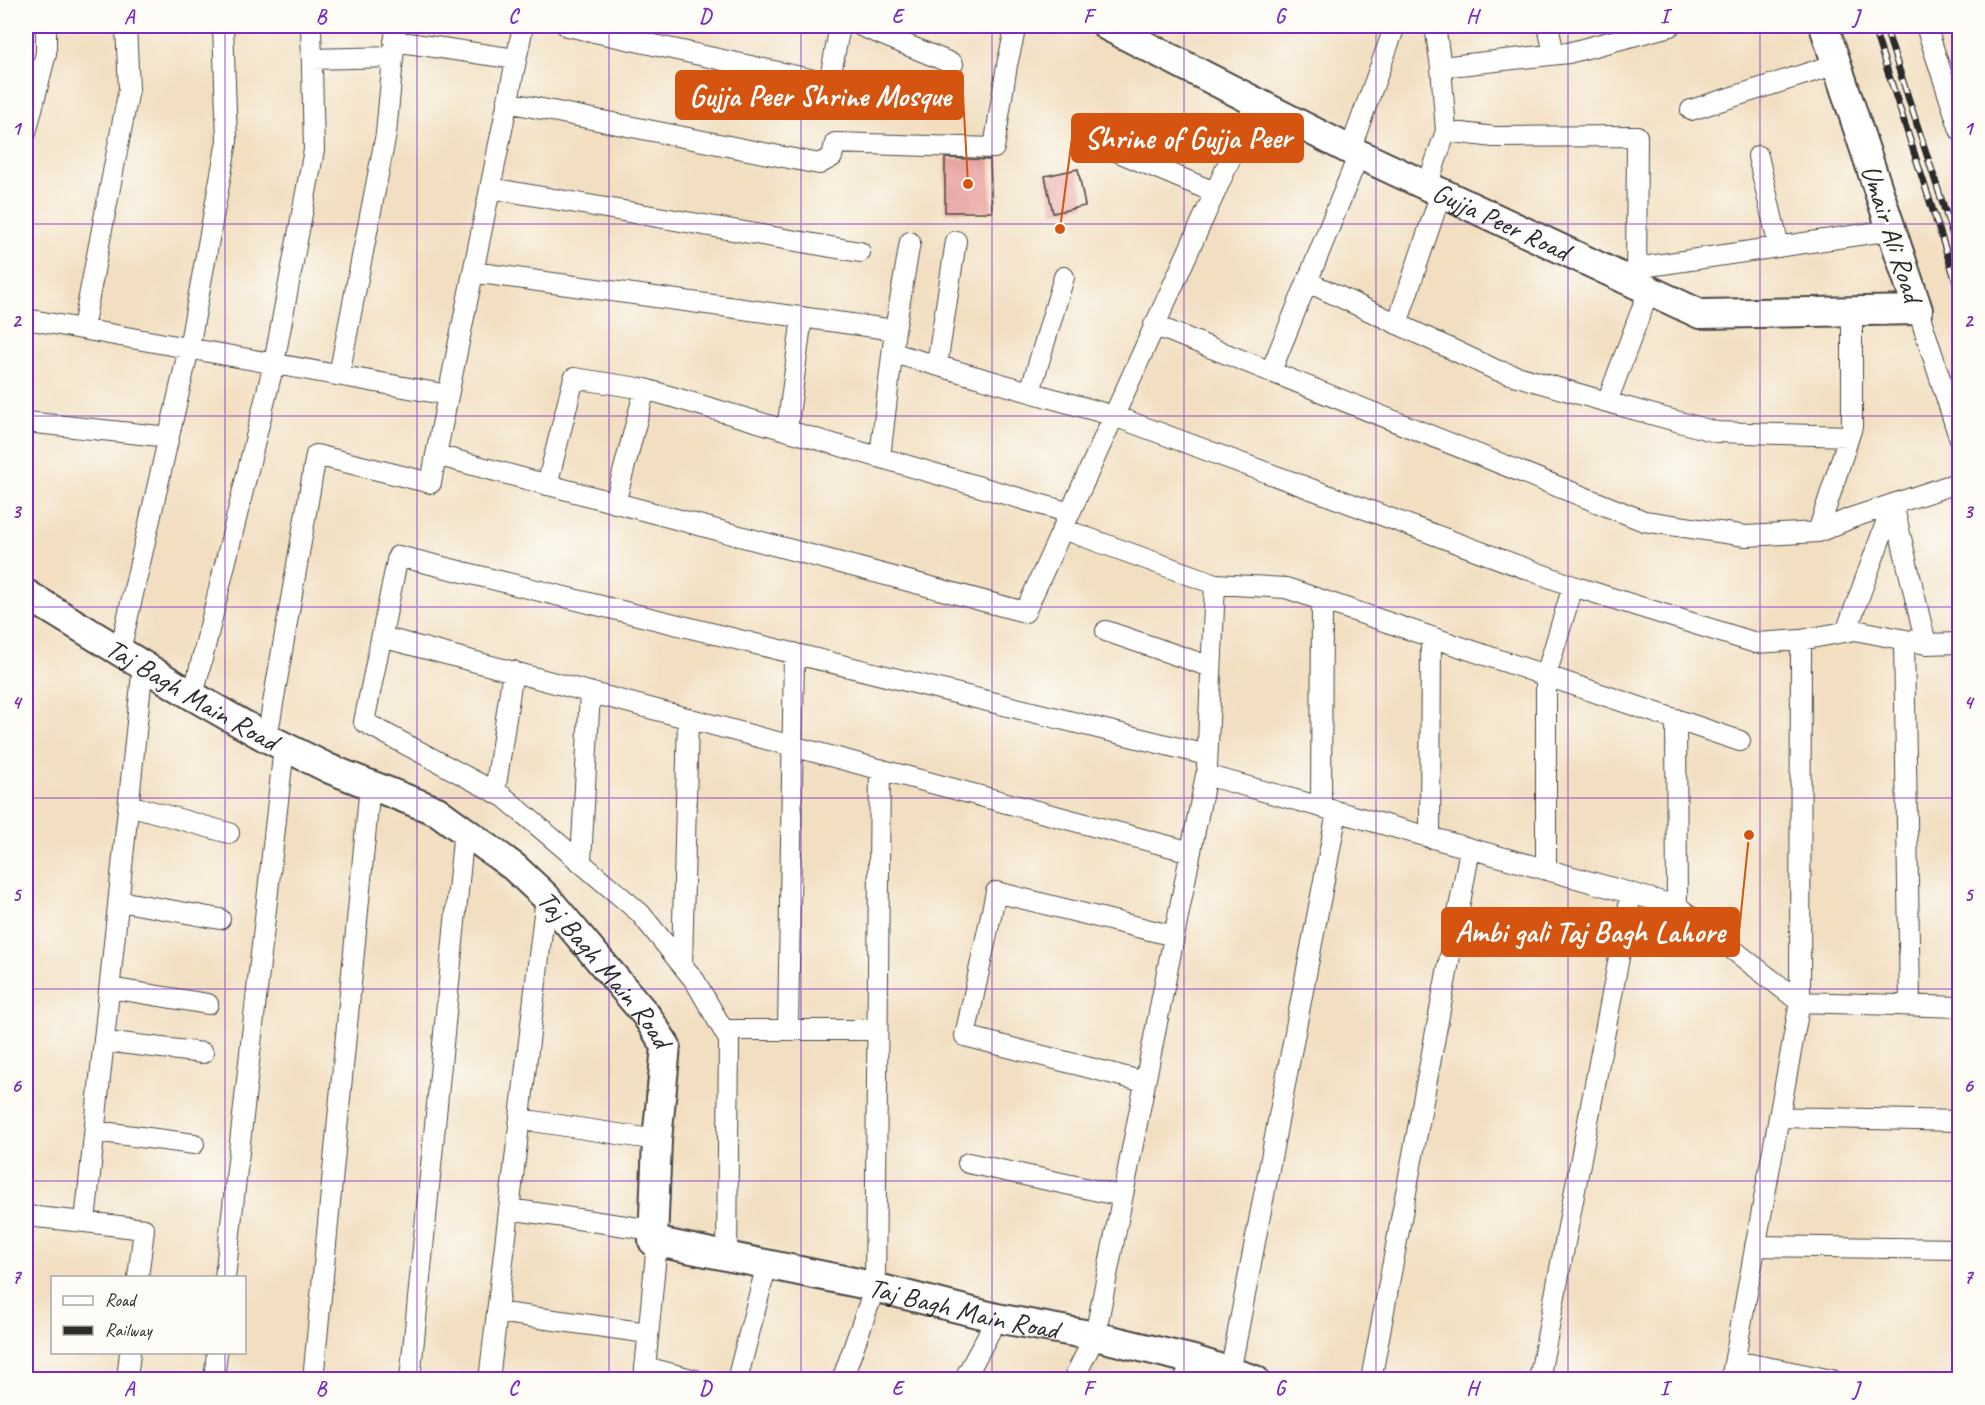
<svg xmlns="http://www.w3.org/2000/svg" width="1985" height="1405" font-family="Caveat,sans-serif">
  <style>
    .building { fill: #e69c9a }
    .lines { fill: none; stroke-linecap: round; stroke-linejoin: round }
    .street-casing { stroke: #494642; stroke-width: 22 }
    .secondary-casing { stroke: #494642; stroke-width: 32 }
    .street { stroke: #fff; stroke-width: 20 }
    .secondary { stroke: #fff; stroke-width: 28 }
    .rail-casing { stroke: #2b2b2b; stroke-width: 7 }
    .rail { stroke: #fdfcf7; stroke-width: 4.5; stroke-dasharray: 14; stroke-linecap: butt }
    .grid { fill: none; stroke: #7b2cbf; stroke-width: 1.5; stroke-opacity: 0.55 }
    .labels { text-anchor: middle; dominant-baseline: central; stroke-width: 5; stroke-linejoin: round; paint-order: stroke }
    .street-label { font-size: 28px; fill: #2b2b2b; stroke: #fdfcf7 }
    .leader { fill: none; stroke: #d5540f; stroke-width: 2 }
    .callout-dot { fill: #d5540f; stroke: #fdfcf7; stroke-width: 2 }
    .callout { fill: #d5540f; stroke: #d5540f; stroke-width: 2 }
    .callout-label { font-size: 30px; text-anchor: middle; font-weight: bold; fill: #fff }
    .neatline { fill: none; stroke: #7b2cbf; stroke-width: 2 }
    .grid-label { font-size: 20px; text-anchor: middle; font-weight: bold; fill: #7b2cbf }
  </style>
  <rect width="100%" height="100%" fill="#fdfcf7"/>
  <filter id="ink" filterUnits="userSpaceOnUse"><feTurbulence type="fractalNoise" baseFrequency=".0167" numOctaves="2"/><feDisplacementMap in="SourceGraphic" scale="12" xChannelSelector="R" yChannelSelector="G"/><feConvolveMatrix kernelMatrix="1 2 1 2 8 2 1 2 1" color-interpolation-filters="sRGB"/></filter>
  <filter id="wash" filterUnits="userSpaceOnUse"><feTurbulence type="fractalNoise" baseFrequency=".008" numOctaves="4" result="noise"/><feDisplacementMap in="SourceGraphic" scale="24" xChannelSelector="R" yChannelSelector="G"/><feGaussianBlur stdDeviation="1.35" result="paint"/><feColorMatrix in="noise" values="0 0 0 0 0 0 0 0 0 0 0 0 0 0 0 0 0 1.4 0 .05"/><feComposite in="paint" operator="in"/></filter>
  <g filter="url(#wash)">
    <rect width="100%" height="100%" fill="#f2dfc1"/>
    <g id="blocks">
      <path class="building" d="M945,158L990,160L992,212H945Z
        M1078,169L1085,206L1053,213L1045,176Z"/>
    </g>
  </g>
  <g filter="url(#ink)">
    <use href="#blocks" fill-opacity="0" stroke="#494642" stroke-width="1.5"/>
    <g class="lines">
      <defs>
        <path id="street" d="M523,26L436,455L1025,612L1256,102
          M567,26L892,97
          M861,26L953,64
          M1435,26L1441,67
          M1548,26L1554,54
          M1926,26L1960,130
          M394,41L516,59
          M312,59L393,57
          M829,83L840,26
          M507,102L819,164L832,157L835,143L994,148L1007,65L1016,26
          M1691,110L1837,64
          M1446,131L1494,137L1637,136L1636,284
          M26,133L46,53V26
          M1350,150L1395,26
          M1116,151L1214,192
          M1758,156L1779,247
          M1427,186L1446,131L1441,67L1568,53L1670,26
          M490,188L860,252
          M1636,268L1892,230
          M473,272L895,330
          M1308,282L1496,370L1607,402L1716,432L1849,436
          M1918,310L1960,440
          M26,319L448,395
          M1397,324L1441,193
          M1154,325L1644,521L1746,536L1818,532L1851,518L1960,482
          M83,328L129,89L126,26
          M893,353L1114,416L1573,586L1756,643L1801,640L1855,630L1926,644L1960,643
          M937,365L956,241
          M1271,371L1359,154
          M339,375L386,134L396,26
          M1030,392L1064,277
          M1607,402L1649,290
          M26,422L169,437
          M787,430L802,317
          M880,457L895,330L910,242
          M547,485L574,378L645,389L1070,513
          M615,503L645,389
          M1893,504L1926,644
          M1063,529L1215,584L1207,766
          M1818,532L1852,427V311
          M1215,584L1286,588L1740,741
          M1106,631L1211,667
          M1846,632L1893,504
          M382,637L1191,852
          M1801,640L1800,1002L1960,1007
          M1904,641L1910,1005
          M120,651L189,348L227,141L223,26
          M193,696L274,363L314,150L311,26
          M1676,719L1677,906
          M267,738L316,455L431,483L436,455
          M495,792L513,671
          M129,805L229,833
          M1321,807L1322,600
          M1430,838L1431,637
          M581,862L590,692
          M1546,870V675L1573,586
          M119,901L220,919
          M682,965L688,718
          M110,988L208,1004
          M724,1030H877
          M788,1030L794,653
          M104,1041L203,1053
          M1145,1082L965,1036L996,892L1174,936
          M1779,1117L1960,1121
          M520,1119L657,1140
          M95,1131L194,1144
          M968,1163L1122,1196
          M509,1209L653,1230
          M26,1216L85,1222L143,665
          M85,1222L144,1229L138,1278
          M1755,1246L1960,1249
          M727,1257L729,1040L695,981L640,913L504,797L364,722L398,556L1207,755
          M225,1278L284,747
          M497,1312L648,1333
          M1735,1361L1832,1380
          M645,1367L695,1380
          M1230,1373L1337,812
          M127,1380L130,1352
          M214,1380L217,1352
          M313,1380L370,785
          M410,1380L464,830
          M489,1380L546,897
          M644,1380L657,1243
          M737,1380L767,1264
          M842,1380L875,1287L880,769
          M964,1380L997,1318
          M1073,1380L1095,1336L1206,775L1677,906L1800,1002L1731,1380
          M1184,1380L1194,1360
          M1371,1380L1470,849
          M1539,1380L1631,894"/>
        <g id="secondary">
          <path id="s1" d="M1107,26L1350,150L1700,314L1918,310L1824,26"/>
          <path id="s2" d="M26,594L193,696L267,738L330,769L437,811L514,867L546,897L646,1015L666,1046L657,1140L653,1241L858,1283L997,1318L1095,1336L1194,1360L1255,1380"/>
        </g>
      </defs>
      <use href="#street" class="street-casing"/>
      <use href="#secondary" class="secondary-casing"/>
      <use href="#street" class="street"/>
      <use href="#secondary" class="secondary"/>
      <defs>
        <path id="rail" d="M1873,26L1960,294
          M1885,26L1960,257"/>
      </defs>
      <use href="#rail" class="rail-casing"/>
      <use href="#rail" class="rail"/>
    </g>
  </g>
  <path class="grid" d="M225,26V1278M417,26V1380M609,26V1380M801,26V1380M992,26V1380M1184,26V1380M1376,26V1380M1568,26V1380M1760,26V1380M26,224H1960M26,416H1960M26,607H1960M26,798H1960M26,989H1960M26,1181H1960M225,1352V1380"/>
  <g class="labels">
    <g class="street-label">
      <text stroke="none"><textPath href="#s1" startOffset="440">Gujja Peer Road</textPath></text>
      <text transform="translate(1892 233) rotate(72)">Umair Ali Road</text>
      <text stroke="none"><textPath href="#s2" startOffset="194">Taj Bagh Main Road</textPath></text>
      <text stroke="none"><textPath href="#s2" startOffset="698">Taj Bagh Main Road</textPath></text>
      <text stroke="none"><textPath href="#s2" startOffset="1310">Taj Bagh Main Road</textPath></text>
    </g>
  </g>
  <path class="leader" d="M968 184L963 95M1060 229L1072 138M1749 835L1739 932"/>
  <g class="callout-dot">
    <circle cx="968" cy="184" r="6"/>
    <circle cx="1060" cy="229" r="6"/>
    <circle cx="1749" cy="835" r="6"/>
  </g>
  <g class="callout">
    <rect x="676" y="71" width="287" height="48" rx="6"/>
    <rect x="1072" y="114" width="231" height="48" rx="6"/>
    <rect x="1442" y="908" width="297" height="48" rx="6"/>
  </g>
  <g class="callout-label">
    <text x="820" y="106">Gujja Peer Shrine Mosque</text>
    <text x="1188" y="148">Shrine of Gujja Peer</text>
    <text x="1590" y="942">Ambi gali Taj Bagh Lahore</text>
  </g>
  <rect width="1985" height="1405" fill="none" stroke="#fdfcf7" stroke-width="66"/>
  <rect x="51" y="1276" width="195" height="78" fill="#fdfcf7" stroke="#a9a8a5" stroke-width="1.5"/>
  <rect x="63" y="1296" width="30" height="9" fill="#ffffff" stroke="#a9a8a5" stroke-width="1.5"/>
  <text x="105" y="1306" font-size="18" fill="#2b2b2b">Road</text>
  <rect x="63" y="1326" width="30" height="9" fill="#2b2b2b" stroke="#a9a8a5" stroke-width="1.5"/>
  <text x="105" y="1336" font-size="18" fill="#2b2b2b">Railway</text>
  <rect x="33" y="33" width="1919" height="1339" class="neatline"/>
  <g class="grid-label">
    <text x="129" y="23">A</text>
    <text x="321" y="23">B</text>
    <text x="513" y="23">C</text>
    <text x="705" y="23">D</text>
    <text x="897" y="23">E</text>
    <text x="1088" y="23">F</text>
    <text x="1280" y="23">G</text>
    <text x="1472" y="23">H</text>
    <text x="1664" y="23">I</text>
    <text x="1856" y="23">J</text>
    <text x="16" y="135">1</text>
    <text x="1968" y="135">1</text>
    <text x="16" y="327">2</text>
    <text x="1968" y="327">2</text>
    <text x="16" y="518">3</text>
    <text x="1968" y="518">3</text>
    <text x="16" y="709">4</text>
    <text x="1968" y="709">4</text>
    <text x="16" y="901">5</text>
    <text x="1968" y="901">5</text>
    <text x="16" y="1092">6</text>
    <text x="1968" y="1092">6</text>
    <text x="16" y="1283">7</text>
    <text x="1968" y="1283">7</text>
    <text x="129" y="1395">A</text>
    <text x="321" y="1395">B</text>
    <text x="513" y="1395">C</text>
    <text x="705" y="1395">D</text>
    <text x="897" y="1395">E</text>
    <text x="1088" y="1395">F</text>
    <text x="1280" y="1395">G</text>
    <text x="1472" y="1395">H</text>
    <text x="1664" y="1395">I</text>
    <text x="1856" y="1395">J</text>
  </g>
</svg>
